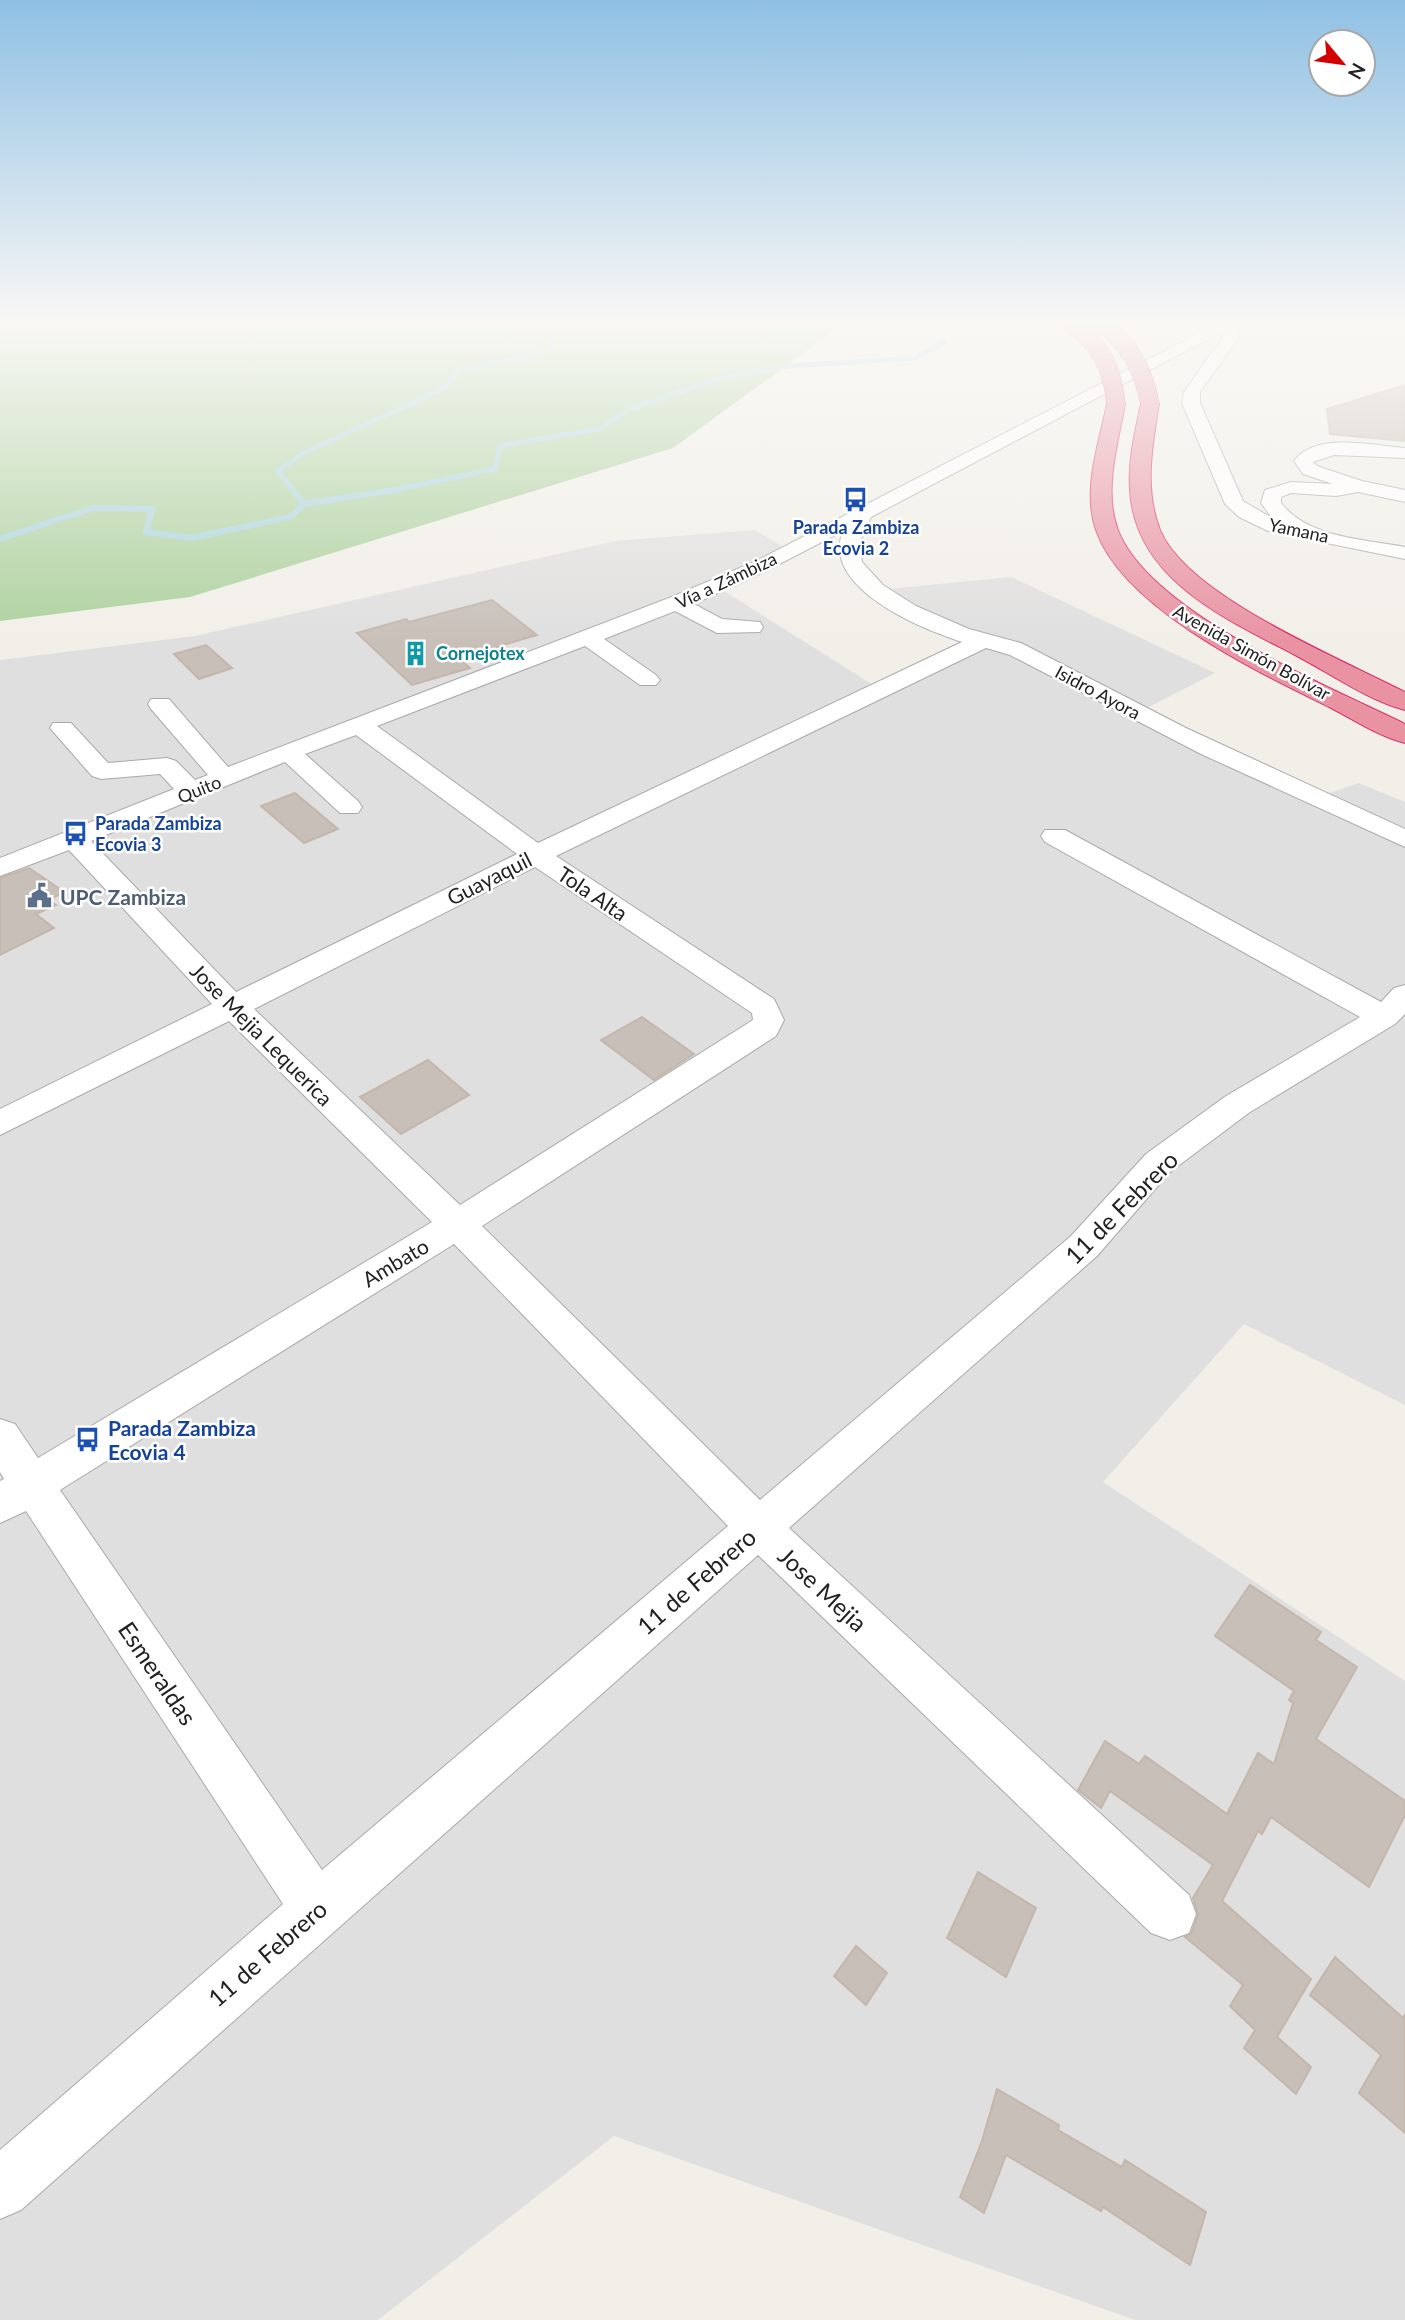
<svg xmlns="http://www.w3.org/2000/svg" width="1405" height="2320" font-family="Lato,sans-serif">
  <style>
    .residential { fill: #e0dfdf }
    .forest { fill: #add19e }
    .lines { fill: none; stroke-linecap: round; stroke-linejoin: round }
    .stream-far1 { stroke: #aad3df; stroke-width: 5 }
    .stream { stroke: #aad3df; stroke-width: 6 }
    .building { fill: #c7bfb8; stroke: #c4b6ab; stroke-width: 2 }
    .minor-casing { stroke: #a9a9a9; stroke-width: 2 }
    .highway-casing { stroke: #dc2a67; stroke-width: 2 }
    .minor { fill: #fff; fill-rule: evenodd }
    .highway { fill: #e892a2; fill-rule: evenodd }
    .highway-bridge-casing { stroke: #dc2a67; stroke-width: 19; stroke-linecap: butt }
    .highway-bridge { stroke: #e892a2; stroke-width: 18 }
    .labels { text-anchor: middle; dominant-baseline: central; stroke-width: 5; stroke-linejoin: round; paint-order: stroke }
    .far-transit-label { font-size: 18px; font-weight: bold; fill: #164399; stroke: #fff }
    .far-street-label { font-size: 18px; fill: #222; stroke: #fff }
    .far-culture-label { font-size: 18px; font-weight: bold; fill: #0d838f; stroke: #fff; text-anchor: start }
    .street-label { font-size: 21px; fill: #222; stroke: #fff }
    .service-label { font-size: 21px; font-weight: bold; fill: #4e5e75; stroke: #fff; text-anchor: start }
    .transit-label { font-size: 21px; font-weight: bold; fill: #164399; stroke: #fff; text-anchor: start }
    .near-street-label { font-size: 24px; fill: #222; stroke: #fff }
  </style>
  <rect width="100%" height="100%" fill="#f2efe9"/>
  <path class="residential" d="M755,530L795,554L722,590L875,686L965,643L888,589L1011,577L1215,673L1139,712L1316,798L1359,783L1405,802V1405L1244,1324L1103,1482L1405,1681V2320H1135L614,2136L378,2320H0V660L195,636L615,541Z"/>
  <path class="forest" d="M0,320H849L673,448L190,597L0,621Z"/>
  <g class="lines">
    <path class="stream-far1" d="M1145,322L1255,324L1269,320
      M294,491L278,471L304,453L446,387L459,370L546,352L552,348L551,320
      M389,491L495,469L500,446L600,429L630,409L714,380L790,366L915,358L945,341"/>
    <path class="stream" d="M292,489L304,504
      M0,539L93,508L152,509L146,532L191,538L291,517L304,504L400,489"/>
  </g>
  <path class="building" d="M1405,385V441L1330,434L1327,409Z
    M492,600L537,635L459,658L470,668L412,685L357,633L406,619L409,622Z
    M206,645L232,668L199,679L174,654Z
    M295,793L338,829L304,843L261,806Z
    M29,868L64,892L49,900L56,905L36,914L54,928L0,955V878Z
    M642,1017L694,1054L654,1080L601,1040Z
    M428,1060L469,1095L401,1134L360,1097Z
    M1250,1585L1321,1632L1316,1640L1357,1667L1316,1739L1405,1801V1815L1369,1887L1271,1817L1262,1834L1258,1831L1222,1901L1311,1979L1277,2037L1311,2067L1296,2094L1244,2048L1255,2030L1230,2006L1243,1985L1185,1937L1191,1934L1198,1915L1193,1898L1213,1865L1110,1791L1101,1808L1078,1790L1105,1741L1139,1764L1145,1756L1227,1814L1258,1753L1274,1764L1293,1703L1289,1700L1294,1691L1215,1636Z
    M978,1872L1036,1908L1006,1977L947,1938Z
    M856,1946L887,1973L866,2005L834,1976Z
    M1335,1957L1403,2018L1405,2014V2133L1359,2093L1381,2055L1310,1995Z
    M997,2089L1059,2125L1058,2130L1122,2167L1125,2160L1206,2212L1190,2265L1103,2207L1101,2211L1006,2155L984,2213L960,2197L982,2141Z"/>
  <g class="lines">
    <defs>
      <path id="minor" d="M1217,320H1232L1230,324L1237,329L1238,338L1200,392V403L1243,501L1272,518L1261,503L1265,490L1291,482L1333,484L1303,474L1294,461C1316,431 1374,446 1405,448V458L1334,455L1313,462L1317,466L1362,481L1405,490V502L1358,492L1336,496L1291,493L1281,497V503C1308,538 1364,539 1405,547V559L1268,531L1239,517L1225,504L1182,403L1184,392L1222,338V332L871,517L860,542L862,562L883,585L916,606L969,629L1021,643L1186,728L1405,829V847L1201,754L1010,655L986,648L556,856L774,999L784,1020L776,1036L482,1226L760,1500L1071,1236L1146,1154L1226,1096L1360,1017L1045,842L1041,836L1045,830H1065L1381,1002L1394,988L1405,985V1014L1395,1024L1250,1112L1170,1172L1097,1256L789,1528L1189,1895L1196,1914L1189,1933L1170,1940L1151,1933L758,1555L21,2210L0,2219V2150L283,1904L26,1511L0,1523V1481L4,1479L0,1472V1419L15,1424L38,1458L432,1222L229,1021L0,1135V1109L212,1004L69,850L0,876V858L174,789L160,774L101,779L92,776L50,728L53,723H71L108,763L167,758L176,761L195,780L208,775L151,709L148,704L151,699H169L228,767L669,598L754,562L1182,342ZM843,531C820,588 922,629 962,642L538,843L377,726L585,646L640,685H656L660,680L656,675L604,639L675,611L717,633L760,632L763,627L760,622L722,619L694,604L768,570ZM356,735L517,854L236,992L91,841L285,762L340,813H358L362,807L358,801L305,754ZM535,867L752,1013L753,1020L460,1205L254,1009ZM454,1244L728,1526L322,1870L60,1490Z"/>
      <path id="highway" d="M1116,398L1125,404C1118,443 1103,491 1118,530C1149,612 1328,686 1405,724V743C1380,737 1356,721 1333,709C1262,674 1123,609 1096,530C1082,490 1099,443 1107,404Z
        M1150,398L1159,404C1152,446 1144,489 1160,530C1187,596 1341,659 1405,692V710C1369,701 1328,672 1295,655C1226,619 1134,579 1130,489C1128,460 1135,432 1141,404Z"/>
    </defs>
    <use href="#minor" class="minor-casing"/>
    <use href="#highway" class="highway-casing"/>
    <use href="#minor" class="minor"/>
    <use href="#highway" class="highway"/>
    <defs>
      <path id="highway-bridge" d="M1067,320C1099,342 1112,365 1116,404
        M1097,320C1128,342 1143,367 1150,404"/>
    </defs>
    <use href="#highway-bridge" class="highway-bridge-casing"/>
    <use href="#highway-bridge" class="highway-bridge"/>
  </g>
  <linearGradient id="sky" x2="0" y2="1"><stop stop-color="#8fc0e4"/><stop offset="0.5" stop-color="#f9f8f5"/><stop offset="1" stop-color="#f9f8f5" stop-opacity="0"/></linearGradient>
  <rect width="1405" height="645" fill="url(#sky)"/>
  <defs>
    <symbol id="bus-bare" viewBox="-9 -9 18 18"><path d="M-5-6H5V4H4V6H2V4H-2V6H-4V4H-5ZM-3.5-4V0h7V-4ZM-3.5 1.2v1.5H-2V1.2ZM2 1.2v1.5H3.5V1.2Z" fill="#1a4fb4" stroke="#fff" stroke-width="2.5" paint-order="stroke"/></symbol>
    <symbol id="building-bare" viewBox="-9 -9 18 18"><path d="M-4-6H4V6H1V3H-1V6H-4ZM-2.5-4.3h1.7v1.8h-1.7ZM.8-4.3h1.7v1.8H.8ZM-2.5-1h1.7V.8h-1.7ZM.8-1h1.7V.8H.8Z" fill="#0f9aa8" stroke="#fff" stroke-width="2.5" paint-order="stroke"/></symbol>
    <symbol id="civic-bare" viewBox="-9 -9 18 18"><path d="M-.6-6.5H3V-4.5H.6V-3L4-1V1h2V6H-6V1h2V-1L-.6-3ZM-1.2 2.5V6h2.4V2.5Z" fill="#5c6f8a" stroke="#fff" stroke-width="2.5" paint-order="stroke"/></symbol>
  </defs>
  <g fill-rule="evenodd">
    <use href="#bus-bare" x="838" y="482" width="35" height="35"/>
    <use href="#building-bare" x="398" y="636" width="35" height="35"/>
    <use href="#bus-bare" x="58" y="816" width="35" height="35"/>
    <use href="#civic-bare" x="22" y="878" width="35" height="35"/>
    <use href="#bus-bare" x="70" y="1422" width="35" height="35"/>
  </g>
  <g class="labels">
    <g class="far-transit-label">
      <text x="856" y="527">Parada Zambiza<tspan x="856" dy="21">Ecovia 2</tspan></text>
      <text x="95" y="823" text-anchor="start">Parada Zambiza<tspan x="95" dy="21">Ecovia 3</tspan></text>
    </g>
    <g class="far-street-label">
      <text transform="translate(1299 530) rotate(12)">Yamana</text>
      <text transform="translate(726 580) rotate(-25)">Vía a Zámbiza</text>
      <text transform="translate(1252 652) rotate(29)">Avenida Simón Bolívar</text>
      <text transform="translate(1098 692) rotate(28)">Isidro Ayora</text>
      <text transform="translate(199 789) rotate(-22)">Quito</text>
    </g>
    <g class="far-culture-label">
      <text x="436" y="653">Cornejotex</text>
    </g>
    <g class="street-label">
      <text transform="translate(489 878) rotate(-27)">Guayaquil</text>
      <text transform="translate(593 893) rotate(34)">Tola Alta</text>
      <text transform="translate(262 1034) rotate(45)">Jose Mejia Lequerica</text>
      <text transform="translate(395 1262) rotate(-31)">Ambato</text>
    </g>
    <g class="service-label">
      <text x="60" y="896">UPC Zambiza</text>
    </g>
    <g class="transit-label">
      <text x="108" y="1427">Parada Zambiza<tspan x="108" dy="24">Ecovia 4</tspan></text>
    </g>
    <g class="near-street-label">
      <text transform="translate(1121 1207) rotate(-45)">11 de Febrero</text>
      <text transform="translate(696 1581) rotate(-41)">11 de Febrero</text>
      <text transform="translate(823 1589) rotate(43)">Jose Mejia</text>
      <text transform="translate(158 1673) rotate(56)">Esmeraldas</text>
      <text transform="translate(267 1953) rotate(-41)">11 de Febrero</text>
    </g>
  </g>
  <g transform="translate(1342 63) rotate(119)"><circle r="33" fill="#ffffff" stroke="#a7a7a7" stroke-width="2"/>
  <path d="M0-5L12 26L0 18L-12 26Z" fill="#d40000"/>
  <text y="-10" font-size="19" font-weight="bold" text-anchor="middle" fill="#222222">N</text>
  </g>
</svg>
